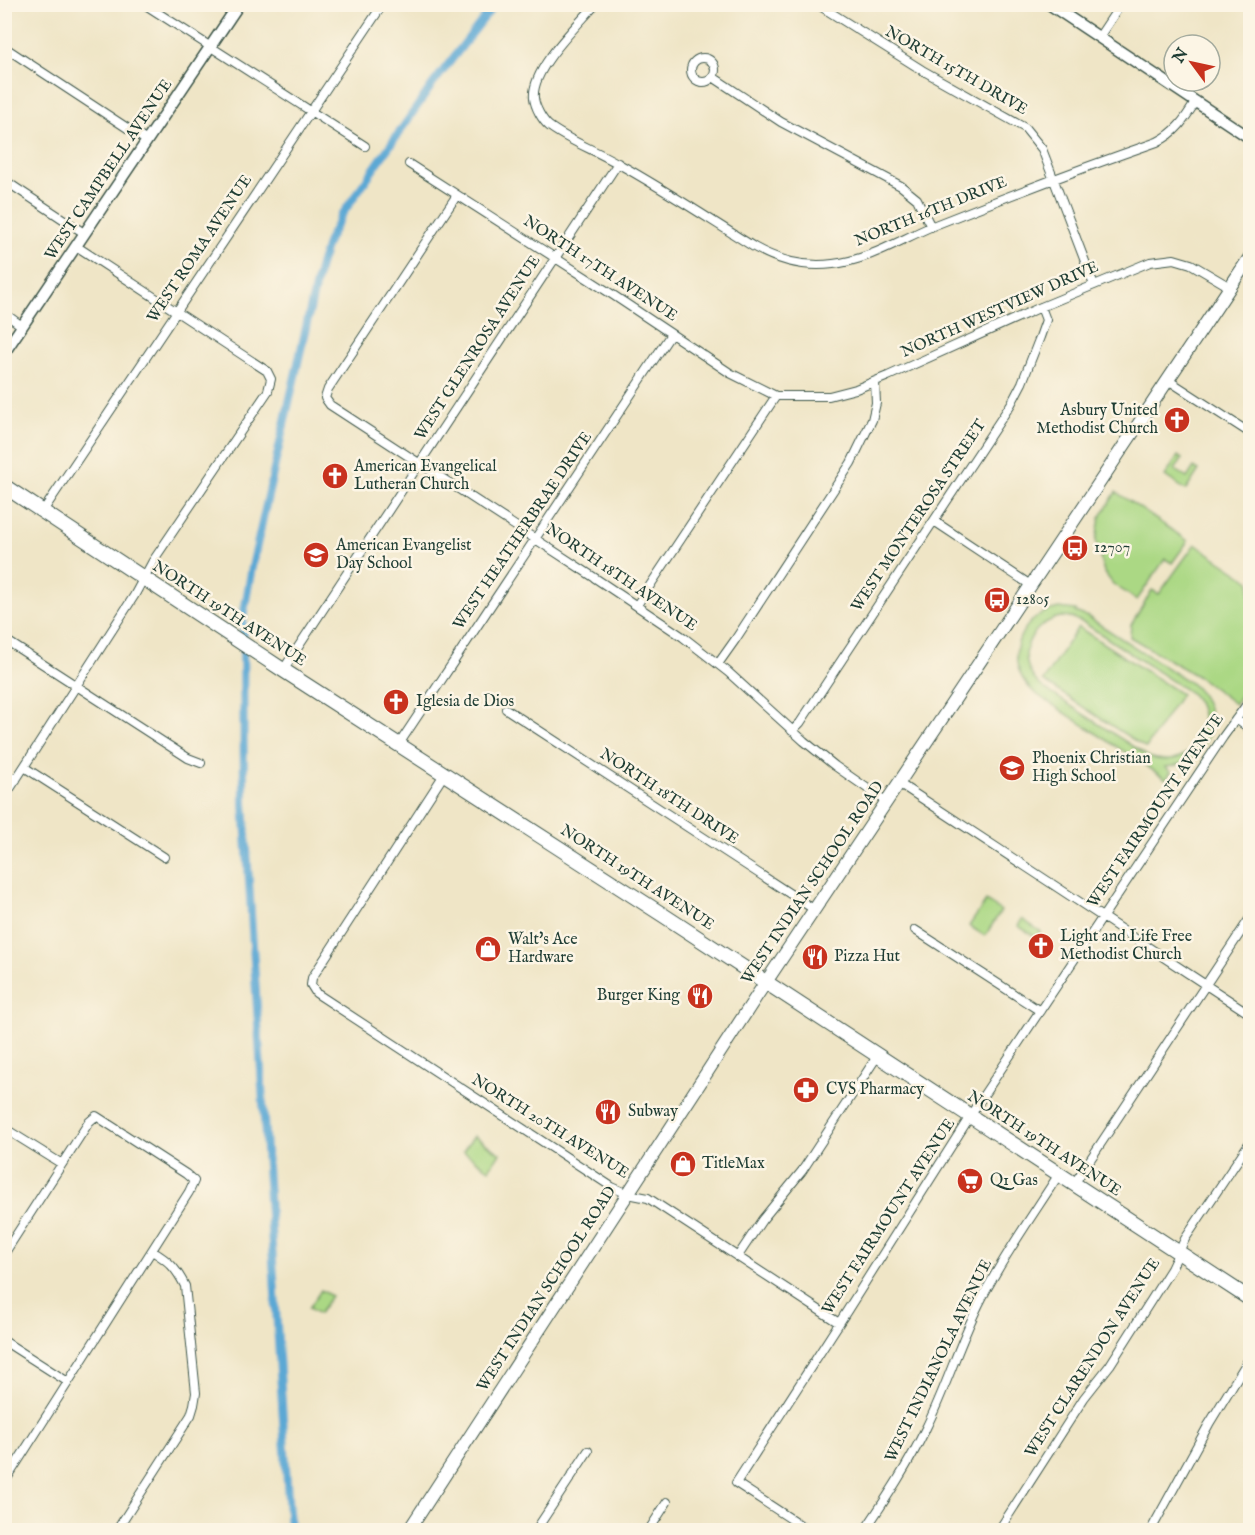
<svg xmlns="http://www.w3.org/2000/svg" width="1255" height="1535" font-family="'IM FELL English',serif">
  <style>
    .green { fill: #abd884; stroke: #658a5c; stroke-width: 1.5; fill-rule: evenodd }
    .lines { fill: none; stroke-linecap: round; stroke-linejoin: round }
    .canal { stroke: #5ba8d4; stroke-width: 8 }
    .minor-casing { stroke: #3e564a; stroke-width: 10 }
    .tertiary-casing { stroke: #3e564a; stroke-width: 13 }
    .secondary-casing { stroke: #3e564a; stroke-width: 14 }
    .primary-casing { stroke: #3e564a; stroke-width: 16 }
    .minor { stroke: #fff; stroke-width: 8 }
    .tertiary { stroke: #fff; stroke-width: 10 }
    .secondary { stroke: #fff; stroke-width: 12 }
    .primary { stroke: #fff; stroke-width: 14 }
    .labels { text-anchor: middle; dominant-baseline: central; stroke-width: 5; stroke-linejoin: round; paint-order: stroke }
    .street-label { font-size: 16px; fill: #1f3d34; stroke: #fcf5e5 }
    .poi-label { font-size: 16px; fill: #1f3d34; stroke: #fcf5e5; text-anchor: start }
  </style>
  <rect width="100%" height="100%" fill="#fcf5e5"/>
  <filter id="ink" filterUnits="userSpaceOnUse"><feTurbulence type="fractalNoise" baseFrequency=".0167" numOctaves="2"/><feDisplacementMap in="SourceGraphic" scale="12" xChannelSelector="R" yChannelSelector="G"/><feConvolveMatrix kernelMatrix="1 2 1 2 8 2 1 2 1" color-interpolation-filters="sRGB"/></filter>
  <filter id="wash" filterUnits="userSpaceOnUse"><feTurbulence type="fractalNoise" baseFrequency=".008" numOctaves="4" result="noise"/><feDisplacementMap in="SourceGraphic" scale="24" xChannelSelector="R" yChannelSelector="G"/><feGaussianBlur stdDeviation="1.35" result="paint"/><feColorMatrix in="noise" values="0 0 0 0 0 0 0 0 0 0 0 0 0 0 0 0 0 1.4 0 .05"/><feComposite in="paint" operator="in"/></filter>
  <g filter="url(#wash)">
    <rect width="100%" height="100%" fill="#efe5c6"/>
    <path class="green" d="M1178,456L1182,459L1175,470L1187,478L1194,467L1199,470L1186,490L1165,476Z
      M1116,492L1188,541L1172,563L1165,559L1137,600L1113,584L1104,572L1096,541L1100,518Z
      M1195,544L1250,581V681L1235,704L1200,678L1130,637L1131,625L1152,590L1159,594Z
      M1059,608L1076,610L1075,612L1088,617L1192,684C1226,714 1210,764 1165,767L1171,772L1166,779L1039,696C1001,669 1013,617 1059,608ZM1060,617L1072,618L1084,623L1192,694C1220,727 1190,772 1149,757L1045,689C1014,667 1023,626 1060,617Z
      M1078,627L1181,694L1146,748L1043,681Z
      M986,901L1001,911L985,936L969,926Z
      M1022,919L1041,932L1037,938L1018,926Z
      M474,1136L500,1153L489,1169L463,1151Z
      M321,1290L331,1296L319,1314L309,1308Z"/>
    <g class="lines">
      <path class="canal" d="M290,1530L244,803L243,617L252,567L320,265L328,241L341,216L432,85L495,4"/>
    </g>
  </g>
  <g filter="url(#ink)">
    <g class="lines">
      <defs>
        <path id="minor" d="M144,4L365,146
          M596,4C577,26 531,69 534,98C535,107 542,120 549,126C569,141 595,150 617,163C664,189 709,219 754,247C779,261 804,268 833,264C870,260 901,239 935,225C1008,196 1082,168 1157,142C1176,133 1185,119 1196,101
          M817,4L922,70L1025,128L1042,149L1094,285
          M1099,37L1121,4
          M4,47L147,141
          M691 70a12 12 0 1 1 24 0a12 12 0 1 1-24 0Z
          M713,77L781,122L901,186L917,199L931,227
          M409,164L613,295L730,373L776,396H829L856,389L888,376L1041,307L1150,262L1174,259L1191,264L1230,287
          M4,180L84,233
          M457,195L328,389L325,398L330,405L592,576L683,637L728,672L804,741L835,766L887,802
          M4,313L22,326
          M1168,380L1250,433
          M43,511L383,4
          M934,521L1032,586
          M637,605L776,396
          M4,639L188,758L201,763
          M718,664L735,640L851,463L872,420L876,403L875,382
          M283,670L618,163
          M506,709L815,910
          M1236,719L1250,729
          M792,731L800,723L1011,404L1022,383L1040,337L1046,320L1041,307
          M399,744L671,334
          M24,767L164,857
          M4,773L16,780
          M445,773L312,978L311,985L316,993L612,1187L628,1194L648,1198L839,1323
          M900,784L1250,1014
          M4,798L134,596L153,561L268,391L271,379L267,371L76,246
          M915,930L1040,1011
          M4,1128L62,1164
          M1074,1184L1250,918
          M4,1254L89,1122L96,1116L186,1174L194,1181L189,1192L4,1483
          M738,1256L762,1220L802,1171L878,1055
          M4,1341L68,1382
          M117,1530L191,1415L194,1405L196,1393L185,1286C176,1268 169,1261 152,1251
          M536,1530L588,1451
          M649,1530L667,1502
          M808,1530L736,1483L845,1314L981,1099L1223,737L1250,700
          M865,1530C887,1497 909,1464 926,1428C947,1386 960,1340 982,1298C1004,1255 1033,1215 1059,1174
          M999,1530L1084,1398L1110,1365L1171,1269L1185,1239L1250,1142
          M1151,1530L1209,1424L1250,1357"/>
        <path id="tertiary" d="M1049,4L1250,138
          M4,353L239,4"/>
        <path id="secondary" d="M409,1530L756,997L1250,257"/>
        <path id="primary" d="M4,486L283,670L663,915L1250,1299"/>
      </defs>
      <use href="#minor" class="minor-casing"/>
      <use href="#tertiary" class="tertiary-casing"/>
      <use href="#secondary" class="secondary-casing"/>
      <use href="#primary" class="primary-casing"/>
      <use href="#minor" class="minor"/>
      <use href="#tertiary" class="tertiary"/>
      <use href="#secondary" class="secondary"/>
      <use href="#primary" class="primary"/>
    </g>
  </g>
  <defs>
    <symbol id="church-disc" viewBox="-11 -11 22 22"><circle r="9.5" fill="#c8321e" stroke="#fcf5e5"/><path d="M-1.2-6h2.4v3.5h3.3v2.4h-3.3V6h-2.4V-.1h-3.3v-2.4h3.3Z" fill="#fff"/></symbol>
    <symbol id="bus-disc" viewBox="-11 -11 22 22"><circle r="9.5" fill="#c8321e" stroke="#fcf5e5"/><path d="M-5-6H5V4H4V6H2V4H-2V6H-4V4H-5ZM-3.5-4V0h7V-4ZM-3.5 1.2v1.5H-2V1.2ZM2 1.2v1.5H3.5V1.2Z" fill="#fff"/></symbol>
    <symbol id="school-disc" viewBox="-11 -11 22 22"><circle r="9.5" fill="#c8321e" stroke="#fcf5e5"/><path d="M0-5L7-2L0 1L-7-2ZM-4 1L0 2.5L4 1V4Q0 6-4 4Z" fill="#fff"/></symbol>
    <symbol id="shop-disc" viewBox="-11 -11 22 22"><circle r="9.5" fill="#c8321e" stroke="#fcf5e5"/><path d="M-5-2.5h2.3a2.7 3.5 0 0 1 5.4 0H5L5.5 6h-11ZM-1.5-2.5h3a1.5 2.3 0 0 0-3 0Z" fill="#fff"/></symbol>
    <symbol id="restaurant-disc" viewBox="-11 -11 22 22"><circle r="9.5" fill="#c8321e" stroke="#fcf5e5"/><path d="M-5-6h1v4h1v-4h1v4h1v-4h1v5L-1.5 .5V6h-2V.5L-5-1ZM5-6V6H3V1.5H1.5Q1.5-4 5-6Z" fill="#fff"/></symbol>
    <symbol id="pharmacy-disc" viewBox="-11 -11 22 22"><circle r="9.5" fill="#c8321e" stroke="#fcf5e5"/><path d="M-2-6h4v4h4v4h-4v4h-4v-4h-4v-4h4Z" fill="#fff"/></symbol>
    <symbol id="supermarket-disc" viewBox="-11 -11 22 22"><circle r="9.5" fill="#c8321e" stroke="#fcf5e5"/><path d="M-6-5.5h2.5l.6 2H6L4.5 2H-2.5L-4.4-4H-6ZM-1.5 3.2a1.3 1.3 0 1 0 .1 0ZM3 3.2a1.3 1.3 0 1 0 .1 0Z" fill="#fff"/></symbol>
  </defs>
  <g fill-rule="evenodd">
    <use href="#church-disc" x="1162" y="405" width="30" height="30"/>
    <use href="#church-disc" x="320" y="461" width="30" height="30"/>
    <use href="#bus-disc" x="1060" y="533" width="30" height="30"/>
    <use href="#school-disc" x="301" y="540" width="30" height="30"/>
    <use href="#bus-disc" x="982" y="585" width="30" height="30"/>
    <use href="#church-disc" x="381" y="687" width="30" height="30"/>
    <use href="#school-disc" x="997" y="753" width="30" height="30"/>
    <use href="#church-disc" x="1026" y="931" width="30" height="30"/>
    <use href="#shop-disc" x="473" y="934" width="30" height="30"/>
    <use href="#restaurant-disc" x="800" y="942" width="30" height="30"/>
    <use href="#restaurant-disc" x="685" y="981" width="30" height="30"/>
    <use href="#pharmacy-disc" x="791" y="1075" width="30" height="30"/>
    <use href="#restaurant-disc" x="593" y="1097" width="30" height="30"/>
    <use href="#shop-disc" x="668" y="1149" width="30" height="30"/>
    <use href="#supermarket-disc" x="955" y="1166" width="30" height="30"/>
  </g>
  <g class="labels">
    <g class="street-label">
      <text transform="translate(956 71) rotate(30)">NORTH 15TH DRIVE</text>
      <text transform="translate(109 170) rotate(-56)">WEST CAMPBELL AVENUE</text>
      <text transform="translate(931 212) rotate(-22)">NORTH 16TH DRIVE</text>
      <text transform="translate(200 249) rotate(-56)">WEST ROMA AVENUE</text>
      <text transform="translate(600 269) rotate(33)">NORTH 17TH AVENUE</text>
      <text transform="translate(1000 310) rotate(-24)">NORTH WESTVIEW DRIVE</text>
      <text transform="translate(478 348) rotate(-57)">WEST GLENROSA AVENUE</text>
      <text transform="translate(919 516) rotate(-56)">WEST MONTEROSA STREET</text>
      <text transform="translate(523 531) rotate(-56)">WEST HEATHERBRAE DRIVE</text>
      <text transform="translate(621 578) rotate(34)">NORTH 18TH AVENUE</text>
      <text transform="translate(229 614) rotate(33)">NORTH 19TH AVENUE</text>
      <text transform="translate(669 797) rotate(33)">NORTH 18TH DRIVE</text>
      <text transform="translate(1156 811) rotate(-56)">WEST FAIRMOUNT AVENUE</text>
      <text transform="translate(637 878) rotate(33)">NORTH 19TH AVENUE</text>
      <text transform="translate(813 883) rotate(-56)">WEST INDIAN SCHOOL ROAD</text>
      <text transform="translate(550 1127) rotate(32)">NORTH 20TH AVENUE</text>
      <text transform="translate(1044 1144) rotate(33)">NORTH 19TH AVENUE</text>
      <text transform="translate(889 1217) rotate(-57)">WEST FAIRMOUNT AVENUE</text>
      <text transform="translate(547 1289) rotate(-57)">WEST INDIAN SCHOOL ROAD</text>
      <text transform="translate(1093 1358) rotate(-57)">WEST CLARENDON AVENUE</text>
      <text transform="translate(939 1361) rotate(-64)">WEST INDIANOLA AVENUE</text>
    </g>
    <g class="poi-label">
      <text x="1158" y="411" text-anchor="end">Asbury United<tspan x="1158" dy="18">Methodist Church</tspan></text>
      <text x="354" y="467">American Evangelical<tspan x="354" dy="18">Lutheran Church</tspan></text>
      <text x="336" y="546">American Evangelist<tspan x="336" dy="18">Day School</tspan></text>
      <text x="1094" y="548">12707</text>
      <text x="1016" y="600">12805</text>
      <text x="416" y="702">Iglesia de Dios</text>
      <text x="1032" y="759">Phoenix Christian<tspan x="1032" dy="18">High School</tspan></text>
      <text x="1060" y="937">Light and Life Free<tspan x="1060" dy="18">Methodist Church</tspan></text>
      <text x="508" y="940">Walt's Ace<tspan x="508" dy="18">Hardware</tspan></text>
      <text x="834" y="957">Pizza Hut</text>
      <text x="680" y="996" text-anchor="end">Burger King</text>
      <text x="826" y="1090">CVS Pharmacy</text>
      <text x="628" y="1112">Subway</text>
      <text x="702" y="1164">TitleMax</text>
      <text x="990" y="1181">Q1 Gas</text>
    </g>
  </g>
  <rect width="1255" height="1535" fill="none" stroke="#fcf5e5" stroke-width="24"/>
  <g transform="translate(1192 63) rotate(303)"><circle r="28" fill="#fcf5e5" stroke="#a4ab9e" stroke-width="1.5"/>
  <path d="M0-4.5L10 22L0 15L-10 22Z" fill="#c8321e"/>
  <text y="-9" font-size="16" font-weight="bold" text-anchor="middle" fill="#1f3d34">N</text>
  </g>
</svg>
